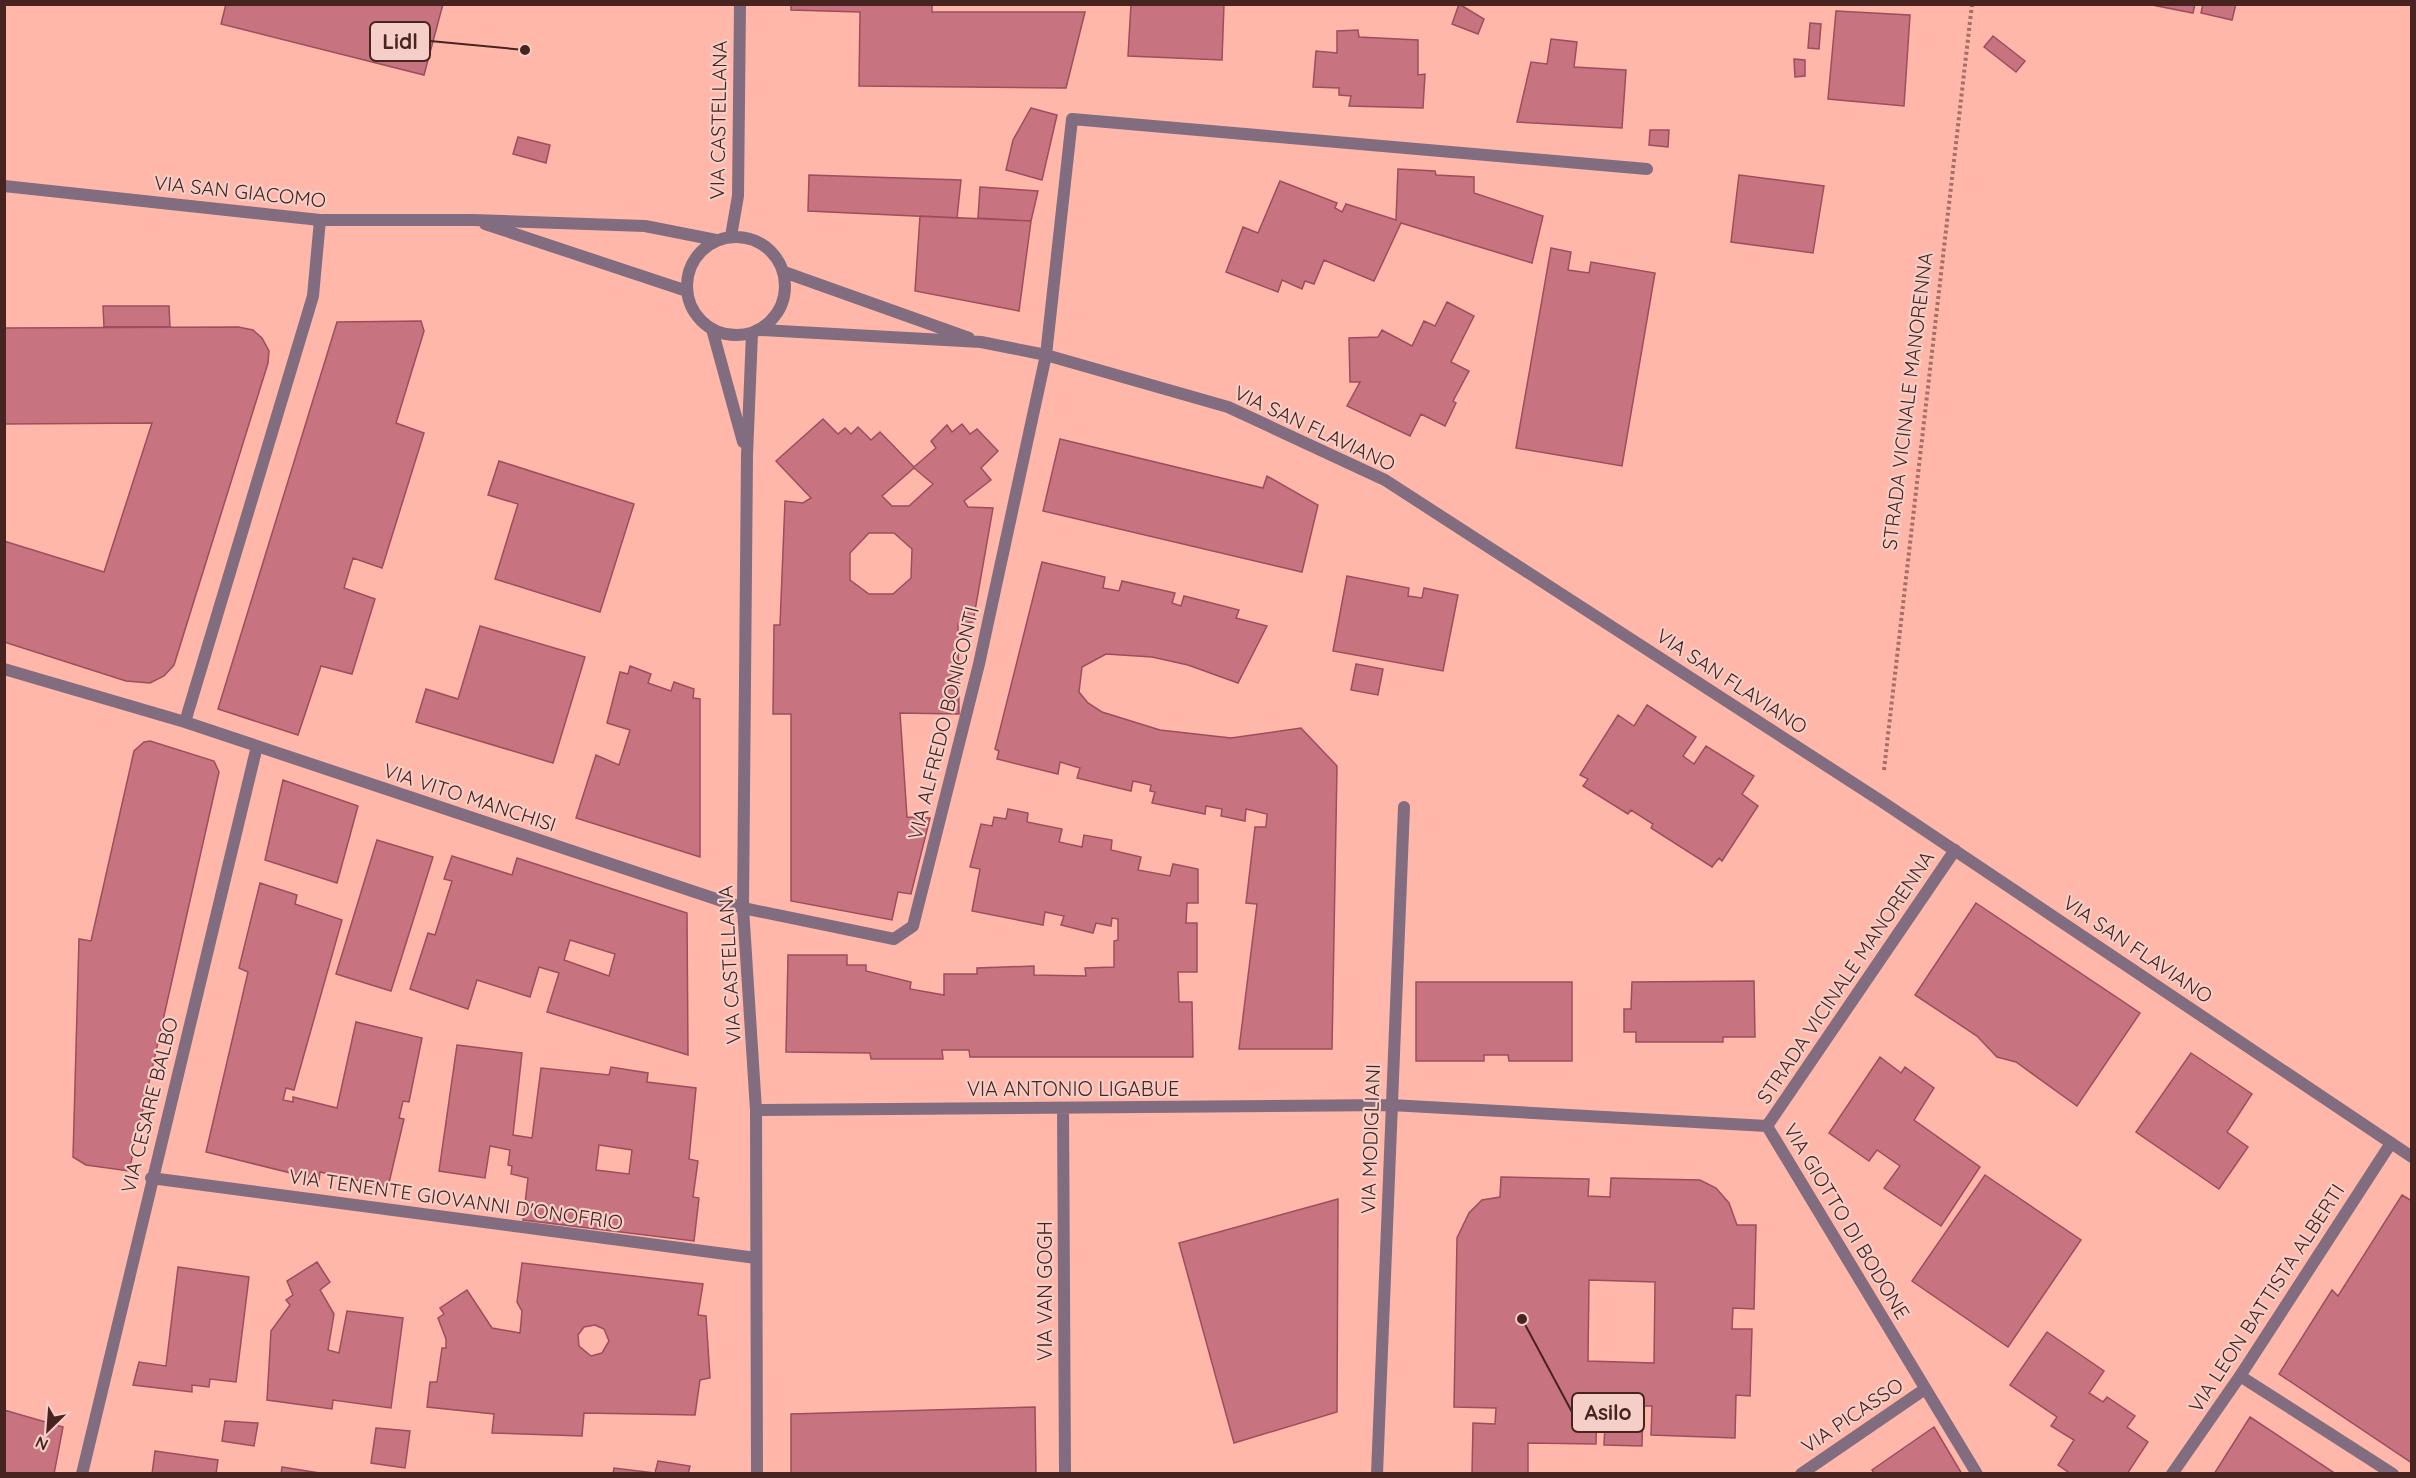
<svg xmlns="http://www.w3.org/2000/svg" width="2416" height="1478" font-family="Quicksand,sans-serif">
  <style>
    .building { fill: #c87380; stroke: #9e4d5c; stroke-width: 1.5; fill-rule: evenodd }
    .lines { fill: none; stroke-linecap: round; stroke-linejoin: round }
    .path { stroke: #a56f66; stroke-width: 4; stroke-dasharray: 3 3; stroke-linecap: butt }
    .minor { stroke: #826c7f; stroke-width: 12 }
    .tertiary { stroke: #826c7f; stroke-width: 12 }
    .labels { text-anchor: middle; dominant-baseline: central; stroke-width: 4.5; stroke-linejoin: round; paint-order: stroke }
    .street-label { font-size: 20px; fill: #47241f; stroke: #f4cec7 }
    .leader { fill: none; stroke: #47241f; stroke-width: 2 }
    .callout-dot { fill: #47241f; stroke: #f4cec7; stroke-width: 2 }
    .callout { fill: #f4cec7; stroke: #47241f; stroke-width: 2 }
    .callout-label { font-size: 21px; text-anchor: middle; font-weight: bold; fill: #47241f }
  </style>
  <rect width="100%" height="100%" fill="#ffb7aa"/>
  <path class="building" d="M226,4H443L424,75L221,24Z
    M791,4H932V12H1085L1066,88L859,86L860,12L791,10Z
    M1131,4H1224L1222,60L1128,56Z
    M1459,4L1484,19L1478,34L1452,24Z
    M2147,4H2195L2193,13Z
    M2203,4H2236L2232,20L2201,13Z
    M1836,11L1910,15L1904,106L1828,99Z
    M1810,23L1821,24L1819,49L1808,48Z
    M1358,30L1359,37L1418,40V75L1425,74L1423,108L1349,106L1351,96L1339,95V88L1313,87L1316,51L1337,53V31Z
    M1993,36L2025,61L2016,72L1984,47Z
    M1551,39L1577,42L1574,67L1626,70L1622,128L1517,122L1531,62L1547,64Z
    M1794,59L1805,60V76L1795,77Z
    M1031,108L1057,115L1042,180L1006,170L1013,140Z
    M1650,130H1669L1668,147L1649,145Z
    M518,137L550,145L546,163L513,154Z
    M1398,169L1435,171L1436,175L1474,177V193L1543,216L1532,263L1401,223L1374,281L1324,260L1314,284L1305,281L1302,289L1282,280L1278,292L1226,272L1243,227L1258,233L1280,181L1337,203L1335,208L1342,212L1346,204L1396,220Z
    M809,175L961,180L957,218L808,211Z
    M1739,175L1824,186L1813,253L1731,242Z
    M980,187L1038,191L1031,221L978,218Z
    M920,216L1031,221L1019,311L915,291Z
    M1551,248L1571,252L1568,270L1589,273L1591,262L1655,273L1622,466L1516,448Z
    M1447,302L1474,316L1451,362L1469,371L1453,401L1456,403L1445,426L1421,414L1410,436L1347,406L1360,382H1350L1349,338L1378,337L1382,330L1412,346L1424,321L1435,326Z
    M103,306H169L170,327H104Z
    M421,321L424,331L396,423L424,433L382,568L353,558L344,588L375,599L352,674L321,666L298,735L218,709L337,322Z
    M238,327L253,330L262,338L269,351L268,363L174,665L164,676L150,683L126,681L4,642V541L104,572L152,423L4,424V328Z
    M823,419L838,434L845,428L851,434L858,427L871,440L880,432L914,467L936,448L931,441L947,425L952,432L962,424L970,434L977,429L998,451L981,468L991,480L964,501L968,507L993,508L973,622L958,624L959,714L900,713L907,817L930,818L911,894L898,892L892,920L791,901V714H773L774,625H780L785,501L803,503L811,498L776,461ZM914,468L933,484L909,506H892L882,496ZM869,533H894L912,549L911,578L893,594H869L850,580V553Z
    M1060,439L1263,488L1267,476L1318,505L1302,572L1043,511Z
    M499,461L634,504L600,612L495,579L518,504L488,495Z
    M1042,562L1105,577L1103,588L1119,591L1122,581L1175,593L1172,603L1181,606L1184,596L1239,610L1236,618L1267,626L1238,683L1188,665L1152,657L1106,654L1082,667L1079,692L1088,703L1102,712L1160,730L1231,738L1301,728L1337,766L1332,1049H1239L1257,904L1246,903L1255,827H1266L1267,814L1246,809L1245,821L1221,816L1222,809L1206,806L1205,814L1152,803L1155,792L1150,791L1151,785L1133,781L1131,791L1077,778L1080,768L1060,762L1058,774L997,759L999,751L995,749Z
    M1347,576L1409,588L1408,596L1422,598L1424,588L1458,595L1443,671L1333,651Z
    M480,626L585,657L553,763L416,722L426,689L458,699Z
    M1356,664L1383,669L1378,695L1351,690Z
    M630,666L651,674L648,683L671,691L674,682L694,689L693,698L700,699V857L576,818L596,755L619,765L630,730L607,723L620,672L628,674Z
    M1647,705L1696,737L1683,756L1694,764L1706,746L1754,776L1742,794L1758,806L1722,861L1719,858L1712,867L1651,828L1653,824L1631,810L1628,814L1583,786L1588,779L1580,775L1618,715L1634,726Z
    M150,741L214,761L219,772L129,1171L86,1165L73,1157L79,939L91,941L134,751L144,742Z
    M283,780L358,806L337,883L265,860Z
    M1008,809L1028,813L1027,822L1062,829L1059,842L1082,847L1084,835L1112,840L1111,850L1141,857L1138,870L1170,876L1173,864L1198,869V903H1187L1186,923H1197V972H1178L1179,1002H1192L1193,1057H970L969,1050H942L943,1059H871L870,1053L786,1052L788,955H847V965H866V971L911,982L910,989L944,995V974H977V968L1034,966V975L1086,976L1085,968L1114,967V941L1118,940V919L1112,918L1111,926L1096,923L1093,933L1061,925L1064,916L1045,912L1043,925L972,911L980,869L970,867L981,824L992,826L994,817L1006,819Z
    M377,840L433,857L391,991L336,974Z
    M452,856L512,875L517,858L687,913L688,1055L547,1012L559,973L539,967L530,997L477,980L468,1009L410,989L428,933L435,935L452,881L444,879ZM570,940L615,954L609,976L564,960Z
    M260,883L297,895L295,904L342,920L294,1090L286,1088L283,1100L293,1102V1097L337,1108L356,1022L422,1038L409,1102L403,1101L399,1118L404,1119L388,1187L320,1172L319,1180L206,1152L248,972L239,968Z
    M1976,903L2140,1013L2077,1106L2016,1062L1997,1057L1977,1036L1915,995Z
    M1754,981L1755,1037H1723V1042H1636V1032H1624V1009H1631L1632,982Z
    M1416,982H1572V1061H1509L1508,1055H1484V1061H1416Z
    M457,1045L522,1053L513,1135L532,1138L541,1068L609,1075L611,1067L648,1073L647,1082L696,1088L689,1159L698,1161L693,1197L699,1198L694,1241L523,1220L528,1178L511,1174L512,1166L508,1165L510,1150L490,1146L485,1178L439,1171ZM599,1145L632,1150L629,1174L596,1170Z
    M2191,1053L2252,1094L2227,1132L2248,1147L2219,1189L2136,1132Z
    M1880,1057L1901,1073L1905,1067L1934,1088L1914,1120L1980,1167L1941,1226L1884,1188L1900,1166L1877,1150L1869,1161L1829,1133Z
    M1985,1175L2081,1240L2008,1347L1912,1281Z
    M1501,1177L1589,1179L1588,1196L1610,1197L1611,1178L1700,1180L1716,1188L1729,1203L1737,1225H1756L1754,1309L1733,1308L1732,1329H1752L1750,1396L1736,1395L1735,1438L1651,1435L1652,1406H1643L1642,1446L1604,1445L1606,1404H1597L1596,1444L1528,1443V1474H1472L1473,1423L1495,1424L1496,1408L1454,1407L1457,1238L1469,1213L1482,1200L1500,1197ZM1589,1280L1655,1282L1654,1363L1588,1361Z
    M2402,1195L2412,1201V1463L2279,1374L2332,1290L2338,1296Z
    M1338,1199L1337,1412L1234,1443L1179,1243Z
    M317,1262L330,1282L320,1290L334,1314L328,1350L339,1353L347,1311L403,1318L391,1408L333,1400L332,1409L267,1400L271,1331L290,1305L286,1300L293,1295L287,1281Z
    M522,1263L703,1284L698,1315L706,1316L710,1378L700,1380L695,1415L584,1413L582,1436L492,1433L494,1414L427,1407L430,1382H437L442,1348H446V1339L438,1318L444,1314L440,1308L467,1290L492,1328L520,1333L522,1311L517,1302ZM595,1325L604,1329L609,1341L602,1353L591,1356L579,1346L578,1335L584,1327Z
    M178,1267L249,1277L236,1382L210,1379L209,1387L192,1385V1392L133,1385L139,1362L166,1366Z
    M2047,1332L2104,1371L2089,1393L2103,1402L2107,1397L2135,1416L2127,1427L2148,1442L2127,1474H2071L2058,1465L2074,1440L2051,1426L2057,1417L2010,1385Z
    M1035,1407L1036,1474H791V1414Z
    M4,1410L63,1427L54,1474H4Z
    M2250,1417L2336,1474H2214Z
    M225,1421L258,1423L254,1446L222,1441Z
    M1934,1427L1962,1474H1874L1872,1470Z
    M376,1428L410,1431L405,1468L371,1463Z
    M155,1451L218,1460L216,1474H152Z
    M658,1461L690,1466L688,1474H613L614,1468L655,1473Z
    M282,1467L326,1474H281Z"/>
  <g class="lines">
    <path class="path" d="M1884,770L1972,4"/>
    <path class="minor" d="M4,669L185,722L743,908L894,939L913,926L979,664L1046,355L1072,119L1647,169
      M185,722L313,296L320,220
      M1063,1108L1065,1474
      M756,1110L1391,1105L1767,1126L1977,1474
      M1767,1126L1955,850
      M151,1178L756,1258
      M2240,1376L2393,1474
      M82,1474L257,746
      M1377,1474L1404,807
      M1801,1474L1925,1389
      M2172,1474L2240,1376L2391,1143"/>
    <path class="tertiary" d="M4,186L320,220H473L645,226L716,240
      M485,224L687,291
      M731,236L738,196L740,4
      M687 286a49 49 0 1 1 98 0a49 49 0 1 1-98 0Z
      M784,272L969,338
      M712,329L743,442
      M760,330L981,342L1046,355L1228,407L1385,480L1881,801L2412,1157
      M752,333L747,455L743,908L756,1110L757,1474"/>
  </g>
  <g class="labels">
    <g class="street-label">
      <text transform="translate(718 120) rotate(-89)">VIA CASTELLANA</text>
      <text transform="translate(240 191) rotate(6)">VIA SAN GIACOMO</text>
      <text transform="translate(1907 401) rotate(-83)">STRADA VICINALE MANORENNA</text>
      <text transform="translate(1315 428) rotate(25)">VIA SAN FLAVIANO</text>
      <text transform="translate(1732 681) rotate(33)">VIA SAN FLAVIANO</text>
      <text transform="translate(943 723) rotate(-76)">VIA ALFREDO BONICONTI</text>
      <text transform="translate(470 797) rotate(18)">VIA VITO MANCHISI</text>
      <text transform="translate(2138 949) rotate(34)">VIA SAN FLAVIANO</text>
      <text transform="translate(729 965) rotate(-93)">VIA CASTELLANA</text>
      <text transform="translate(1845 977) rotate(-56)">STRADA VICINALE MANORENNA</text>
      <text x="1073" y="1088">VIA ANTONIO LIGABUE</text>
      <text transform="translate(149 1105) rotate(-76)">VIA CESARE BALBO</text>
      <text transform="translate(1370 1139) rotate(-88)">VIA MODIGLIANI</text>
      <text transform="translate(456 1199) rotate(8)">VIA TENENTE GIOVANNI D'ONOFRIO</text>
      <text transform="translate(1847 1221) rotate(59)">VIA GIOTTO DI BODONE</text>
      <text transform="translate(1044 1291) rotate(-90)">VIA VAN GOGH</text>
      <text transform="translate(2266 1298) rotate(-57)">VIA LEON BATTISTA ALBERTI</text>
      <text transform="translate(1852 1415) rotate(-34)">VIA PICASSO</text>
    </g>
  </g>
  <path class="leader" d="M525 50L430 41M1522 1319L1572 1412"/>
  <g class="callout-dot">
    <circle cx="525" cy="50" r="6"/>
    <circle cx="1522" cy="1319" r="6"/>
  </g>
  <g class="callout">
    <rect x="370" y="22" width="60" height="39" rx="6"/>
    <rect x="1572" y="1393" width="72" height="39" rx="6"/>
  </g>
  <g class="callout-label">
    <text x="400" y="49">Lidl</text>
    <text x="1608" y="1420">Asilo</text>
  </g>
  <rect width="2416" height="1478" fill="none" stroke="#47241f" stroke-width="12"/>
  <g transform="translate(48 1430) rotate(205)" stroke="#f4cec7" stroke-width="4.5" paint-order="stroke">
  <path d="M0-4.5L10 22L0 15L-10 22Z" fill="#47241f"/>
  <text y="-9" font-size="16" font-weight="bold" text-anchor="middle" fill="#47241f">N</text>
  </g>
</svg>
